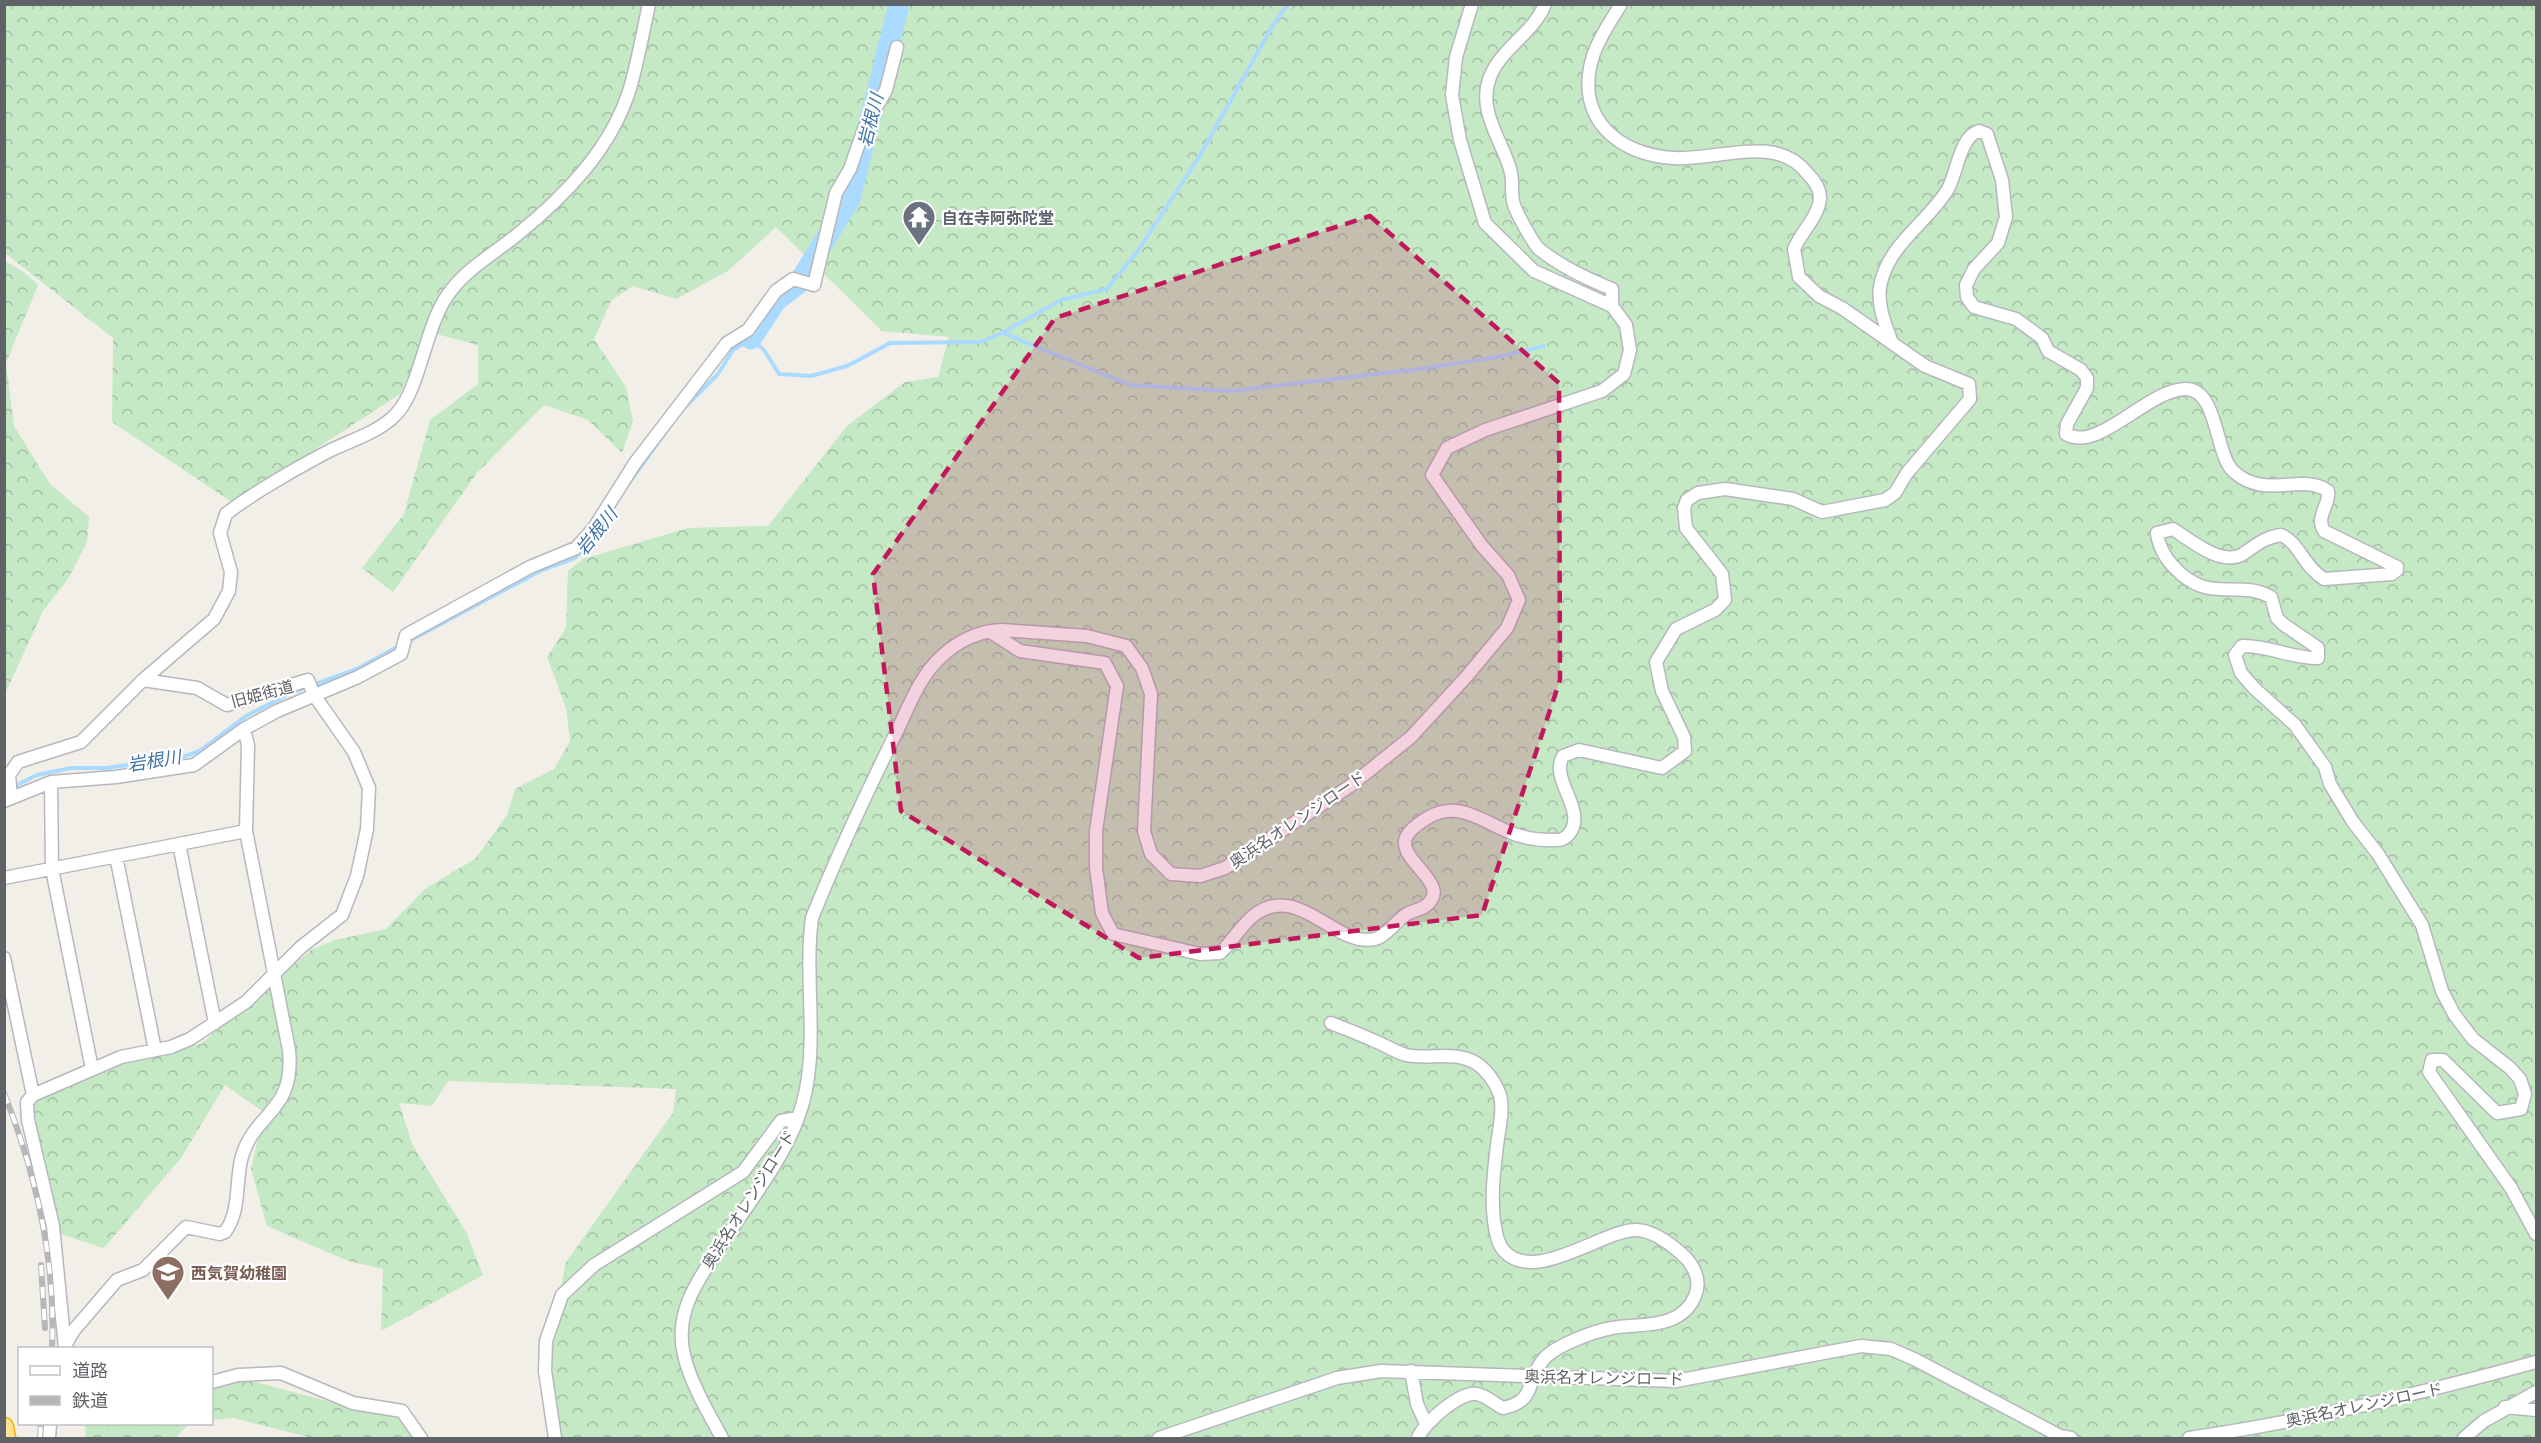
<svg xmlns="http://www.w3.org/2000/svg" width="2541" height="1443" font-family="Lato,'Noto Sans JP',sans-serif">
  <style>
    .forest { fill: url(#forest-crowns) }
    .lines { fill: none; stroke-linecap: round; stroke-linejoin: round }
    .stream { stroke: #aadaff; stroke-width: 4 }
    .river { stroke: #aadaff; stroke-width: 21 }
    .minor-casing { stroke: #b5b8bc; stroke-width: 15 }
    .highway-casing { stroke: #f9ab00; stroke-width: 21 }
    .minor { stroke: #fff; stroke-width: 12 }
    .highway { stroke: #fde293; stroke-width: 18 }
    .rail-casing { stroke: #b6b7b8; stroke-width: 6 }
    .rail { stroke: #fff; stroke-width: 4; stroke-dasharray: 11; stroke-linecap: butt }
    .marked { fill: #c2185b; fill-opacity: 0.2; stroke: #c2185b; stroke-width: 4.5; stroke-dasharray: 12 8; stroke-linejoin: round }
    .labels { text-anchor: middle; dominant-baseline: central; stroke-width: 4.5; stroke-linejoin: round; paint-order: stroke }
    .worship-label { font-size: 16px; font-weight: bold; fill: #5b616d; stroke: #fff; text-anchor: start }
    .street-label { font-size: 16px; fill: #5f6368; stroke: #fff }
    .education-label { font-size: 16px; font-weight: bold; fill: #785e54; stroke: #fff; text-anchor: start }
    .water-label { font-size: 18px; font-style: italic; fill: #4174aa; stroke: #fff }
  </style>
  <defs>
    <pattern id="forest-crowns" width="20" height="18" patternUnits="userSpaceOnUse" patternTransform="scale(1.5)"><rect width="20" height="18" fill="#c5e8c5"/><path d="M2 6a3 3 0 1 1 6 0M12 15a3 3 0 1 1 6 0" fill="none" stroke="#a3c0a4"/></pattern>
  </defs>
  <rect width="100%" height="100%" fill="#f1efe8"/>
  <path class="forest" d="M5,5H2536V1438H557L550,1373L554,1322L566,1262L673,1113L676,1089L448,1081L432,1106L399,1103L412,1144L466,1232L483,1275L381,1331L383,1269L348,1261L267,1226L251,1169L261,1126L268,1115L225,1085L181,1158L104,1248L54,1232L30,1109L37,1099L106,1063L201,1044L311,950L335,940L386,929L426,888L475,859L507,815L515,789L554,769L570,741L566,708L547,657L566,628L568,571L583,559L688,528L768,526L847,426L905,382L938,377L949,337L882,331L776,227L728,271L676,299L633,286L611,301L594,339L626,387L633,421L622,453L588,420L544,405L477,473L393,592L362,568L404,514L430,420L478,384V345L429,332L400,394L233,503L112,422L113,338L5,253Z
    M5,261L25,273L38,285L6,363L14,426L50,484L89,517L87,542L68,579L43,611L5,694Z
    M234,1376L349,1407L402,1411L417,1438H312L233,1418L212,1420V1382Z
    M85,1424H189L175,1438H86Z"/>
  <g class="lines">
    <path class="stream" d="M1003,333L1130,385L1231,391L1427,368L1498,357L1544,346
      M684,408L718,374L733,350L751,339L764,350L779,374L811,376L847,366L890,343L981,342L1002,333L1061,300L1107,289L1139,249L1199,157L1273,25L1288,4
      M629,483L665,433
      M409,641L542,570L575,558L601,528
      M13,787L37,775L71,768H107L186,756L201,750L246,716L291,693L357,669L399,646"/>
    <path class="river" d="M751,339L776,301L798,284L850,199L899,4"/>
    <defs>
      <path id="minor" d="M1545,4C1534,33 1501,48 1490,77C1477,111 1501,138 1510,169C1514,180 1510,194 1514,205C1517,214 1533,243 1539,249C1560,266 1587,279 1612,289V306
        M1891,340C1884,322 1876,301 1881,282C1891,242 1928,222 1948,189C1957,173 1960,136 1979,131L1987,134L2002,180L2006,217L1998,243L1974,269L1966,285L1967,297L1974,307L2016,319L2042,338L2048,351L2081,370L2087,378V388L2067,424L2066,434C2099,453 2147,390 2185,389C2218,388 2215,454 2233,471C2265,501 2301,472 2328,491C2330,506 2315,516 2324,531L2397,567V570L2392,574L2324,579C2303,566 2299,542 2281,535C2265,537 2256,545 2243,554C2222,567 2190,540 2173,529L2157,533C2158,544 2165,558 2173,566C2209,606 2236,578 2271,597L2277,618L2283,624L2318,648V658C2293,659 2268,645 2242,646L2235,655L2241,673L2254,688L2295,725L2325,767L2330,784L2353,822L2378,854L2422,925L2442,991L2454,1014L2473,1039L2510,1068L2520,1079L2525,1094L2521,1109L2497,1113L2443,1060H2432L2429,1072L2511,1188L2536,1234
        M989,631L1020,651L1105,663L1117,686L1096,831V868L1102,913L1113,934L1200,954L1220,953C1233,941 1243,922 1257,913C1301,884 1336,948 1375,939C1386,936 1397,920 1407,914C1412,911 1419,910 1424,907C1458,884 1390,859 1408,834C1413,827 1422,821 1429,817C1462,799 1486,825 1517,835C1529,839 1541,840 1553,840C1560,840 1564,840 1569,834C1588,810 1549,780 1563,756L1579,750L1662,768L1685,751L1684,737L1662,691L1656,662L1676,629L1715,610L1725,600L1722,574L1686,528L1684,508L1687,500L1698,493L1725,489L1793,499L1822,512L1885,500L1895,493L1907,473L1970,399L1969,384L1925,366L1842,308L1819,296L1799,277L1794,249C1801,232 1820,215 1820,197C1820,188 1813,179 1807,173C1776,133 1717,161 1674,158C1616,155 1574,116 1593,56C1599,37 1611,21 1621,4
        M51,782L52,869L92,1069
        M11,798L9,775L18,762L81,742L143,680L214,619L229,591L231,572L220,533L226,514C251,494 302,465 331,450C350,441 375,433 391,419C420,396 423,331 447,296C465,269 494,254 518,234C565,196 612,148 630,88C638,61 643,32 649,4
        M4,801L51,782L116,777L194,765L244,729L277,711L358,677L401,654L406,635L530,567L576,548L594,528L635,463L727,343L748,330L776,291L793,279L814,285L836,193L850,169L864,129L886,90L897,47
        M179,844L215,1023
        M116,856L155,1050
        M4,878L246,831
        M4,958L33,1095
        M1331,1023C1346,1029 1362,1035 1377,1042C1387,1046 1395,1052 1406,1055C1429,1060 1454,1050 1476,1063C1488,1071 1495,1082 1500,1095C1504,1109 1499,1130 1497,1145C1494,1170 1491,1196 1494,1221C1496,1232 1497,1243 1504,1251C1535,1285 1604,1229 1637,1230C1655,1231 1675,1247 1687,1259C1696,1270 1701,1282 1695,1296C1681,1330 1641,1323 1612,1328C1594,1331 1554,1346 1543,1360C1526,1381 1536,1402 1503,1408C1495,1404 1485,1395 1477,1394C1460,1391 1424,1423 1418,1438
        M66,1344L74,1330L117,1280L143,1270L186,1227L220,1234L225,1232C241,1211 235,1181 242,1156C256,1111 295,1112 289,1050L246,831L248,745L244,729
        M65,1348L53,1226L28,1120L27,1102L33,1095L121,1057L171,1047L190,1039L246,1002L301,947L342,915L357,876L367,829L369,788L354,752L314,695L308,680L227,705L197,688L143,680
        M1411,1371L1417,1404L1426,1424
        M212,1382L238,1375L281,1373L353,1403L402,1411L421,1438
        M2505,1407L2536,1410
        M49,1438L50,1424
        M555,1438L545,1371L546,1341L562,1295L594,1265L743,1172L781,1121L798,1118
        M722,1438C709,1414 690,1382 684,1355C673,1309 702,1275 725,1239C750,1201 782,1161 798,1118C822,1054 803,984 812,918C837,855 867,792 897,731C909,706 920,676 941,657C958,641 978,631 1002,630L1087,636L1126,646L1142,668L1151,694L1144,831L1151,854L1171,874L1200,876L1225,868L1350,786L1411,737L1467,676L1507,628L1519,600L1508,575L1482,546L1432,475L1447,448L1485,430L1602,391L1624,374L1630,350L1626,325L1612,306L1534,271L1485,223L1460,140L1452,95L1456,57L1472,4
        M1159,1438L1337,1378L1381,1371L1676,1381L1861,1346L1891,1349L1916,1360L2060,1436L2071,1438
        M2189,1438C2307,1421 2422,1393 2536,1362
        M2464,1438L2484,1421L2536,1392"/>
      <path id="highway" d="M4,1427L6,1438"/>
    </defs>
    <use href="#minor" class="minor-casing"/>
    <use href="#highway" class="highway-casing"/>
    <use href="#minor" class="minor"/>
    <use href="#highway" class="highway"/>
    <defs>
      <path id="rail" d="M4,1093C36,1174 56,1260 52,1348
        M41,1265L45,1328
        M40,1438L41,1424"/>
    </defs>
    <use href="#rail" class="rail-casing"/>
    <use href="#rail" class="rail"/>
  </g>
  <path class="marked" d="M1370,216L1559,383L1560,680L1482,915L1139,958L901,811L873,574L1055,318Z"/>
  <defs>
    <symbol id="temple-pin" viewBox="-11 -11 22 30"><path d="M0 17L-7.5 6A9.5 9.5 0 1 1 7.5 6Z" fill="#6b7280" stroke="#fff"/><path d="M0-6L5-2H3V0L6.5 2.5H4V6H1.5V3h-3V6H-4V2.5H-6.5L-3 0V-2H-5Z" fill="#fff"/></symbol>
    <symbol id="school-pin" viewBox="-11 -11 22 30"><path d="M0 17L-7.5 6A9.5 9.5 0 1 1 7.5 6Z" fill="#8d6e63" stroke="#fff"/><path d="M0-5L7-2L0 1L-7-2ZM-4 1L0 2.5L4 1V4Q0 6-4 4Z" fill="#fff"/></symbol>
  </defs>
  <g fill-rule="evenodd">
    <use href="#temple-pin" x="900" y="198" width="38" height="52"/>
    <use href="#school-pin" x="149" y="1253" width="38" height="52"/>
  </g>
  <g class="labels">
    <g class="worship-label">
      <text x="942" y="217">自在寺阿弥陀堂</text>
    </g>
    <g class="street-label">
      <text transform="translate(262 693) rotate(-15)">旧姫街道</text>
      <text transform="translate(1297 819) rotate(-34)">奥浜名オレンジロード</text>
      <text transform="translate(748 1199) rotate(-58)">奥浜名オレンジロード</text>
      <text transform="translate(1604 1377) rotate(1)">奥浜名オレンジロード</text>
      <text transform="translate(2364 1404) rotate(-12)">奥浜名オレンジロード</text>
    </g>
    <g class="education-label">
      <text x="191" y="1272">西気賀幼稚園</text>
    </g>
    <g class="water-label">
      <text transform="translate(870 120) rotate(-76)">岩根川</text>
      <text transform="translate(596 531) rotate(-51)">岩根川</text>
      <text transform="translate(154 760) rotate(-9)">岩根川</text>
    </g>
  </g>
  <rect width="2541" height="1443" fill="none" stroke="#5f6368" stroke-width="12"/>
  <rect x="18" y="1347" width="195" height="78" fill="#ffffff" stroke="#bfc1c3" stroke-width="1.5"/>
  <rect x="30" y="1366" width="30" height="9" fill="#ffffff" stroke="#bfc1c3" stroke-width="1.5"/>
  <text x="72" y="1377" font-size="18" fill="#5f6368">道路</text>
  <rect x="30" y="1396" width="30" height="9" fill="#b6b7b8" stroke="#bfc1c3" stroke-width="1.5"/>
  <text x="72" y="1407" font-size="18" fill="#5f6368">鉄道</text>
</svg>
